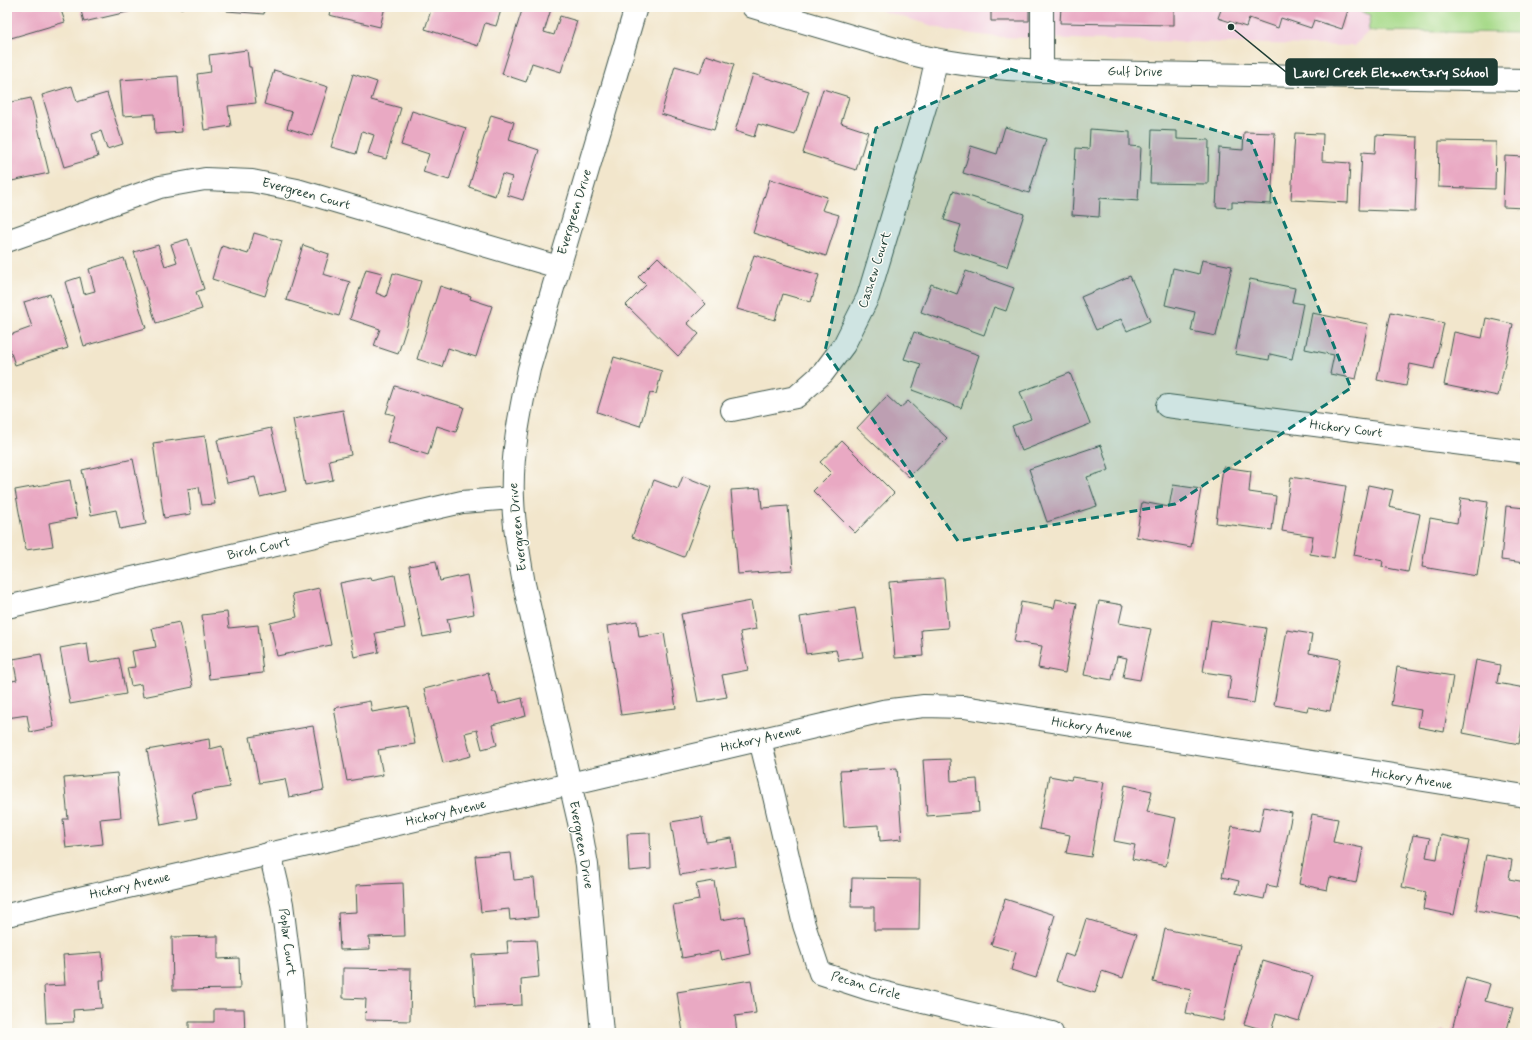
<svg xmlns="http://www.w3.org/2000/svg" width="1532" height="1040" font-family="Mynerve,sans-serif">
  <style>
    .built { fill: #f3cfdf }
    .green { fill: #a7da8a; stroke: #638c5f }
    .building { fill: #e9a9c3 }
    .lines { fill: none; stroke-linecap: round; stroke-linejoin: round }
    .minor-casing { stroke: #3f564b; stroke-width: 24 }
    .minor { stroke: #fff; stroke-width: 22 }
    .marked { fill: #0f766e; fill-opacity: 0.2; stroke: #0f766e; stroke-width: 3; stroke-dasharray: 8 5; stroke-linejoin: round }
    .labels { text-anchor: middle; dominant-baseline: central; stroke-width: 3; stroke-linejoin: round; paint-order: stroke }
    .street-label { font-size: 13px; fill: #1f3d34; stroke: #fdfcf7 }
    .leader { fill: none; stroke: #1f3d34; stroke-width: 1.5 }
    .callout-dot { fill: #1f3d34; stroke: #fdfcf7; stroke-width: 1.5 }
    .callout { fill: #1f3d34; stroke: #1f3d34; stroke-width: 1.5 }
    .callout-label { font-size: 14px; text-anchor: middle; font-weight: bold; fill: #fff }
  </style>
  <rect width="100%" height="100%" fill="#fdfcf7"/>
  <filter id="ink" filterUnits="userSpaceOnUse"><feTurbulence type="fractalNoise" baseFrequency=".025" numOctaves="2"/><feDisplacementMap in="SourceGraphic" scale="8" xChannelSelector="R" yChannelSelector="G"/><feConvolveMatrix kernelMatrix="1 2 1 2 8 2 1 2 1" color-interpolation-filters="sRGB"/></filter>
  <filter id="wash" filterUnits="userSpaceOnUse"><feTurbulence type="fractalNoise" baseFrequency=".012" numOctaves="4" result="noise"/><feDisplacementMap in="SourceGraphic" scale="16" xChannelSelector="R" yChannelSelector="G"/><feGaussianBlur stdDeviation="0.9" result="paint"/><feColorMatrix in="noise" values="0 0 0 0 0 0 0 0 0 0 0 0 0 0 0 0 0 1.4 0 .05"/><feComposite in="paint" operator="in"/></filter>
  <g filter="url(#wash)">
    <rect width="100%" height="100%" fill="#f2e6cc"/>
    <path class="built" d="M880,7H1525V33L1369,31L1354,46L1027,38L997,37L950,31L882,11Z"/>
    <path class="green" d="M1349,7H1525V33L1368,31L1371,15Z"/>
    <g id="blocks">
      <path class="building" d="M7,7H60L65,22L11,38L7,25Z
        M80,7H135L136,10L84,22Z
        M159,7H183V8L159,9Z
        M227,7H265L264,14L227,11Z
        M331,7H385L380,27L329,15Z
        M432,7H502L496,26L485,23L478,46L425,29Z
        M523,7H543L551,9L544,32L554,35L560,16L577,21L561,72L532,63L526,82L502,74Z
        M991,7H1029V21H991Z
        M1061,7H1174V25L1060,23Z
        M1222,7H1349L1342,29L1314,20L1311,28L1281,18L1278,28L1249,18L1246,27L1218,18Z
        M247,50L249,67H251L256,103L228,106L231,126L204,130L197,74L211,72L209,55Z
        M706,55L734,64L714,130L661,114L675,66L700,73Z
        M274,70L328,87L312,136L287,128L292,112L264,104Z
        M353,74L377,82L371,100L401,108L386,159L368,154L374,135L362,131L356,154L331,147Z
        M753,74L809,91L795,135L758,124L754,137L735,131Z
        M178,76L182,132L155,134L154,114L123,116L120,80Z
        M72,86L77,102L107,93L123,144L107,149L101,131L92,134L98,157L64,167L42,95Z
        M823,89L849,97L841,123L868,132L856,170L803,153Z
        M31,98L49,173L7,182V128L10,127L7,113V103Z
        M412,111L466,128L449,180L423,172L429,154L401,145Z
        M491,115L514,122L509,140L539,150L523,200L507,195L512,177L502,174L495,196L469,187Z
        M1005,127L1046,139L1029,193L963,173L971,146L997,154Z
        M1090,129L1130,132V146L1141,147L1138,201L1100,198L1099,217L1072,215L1076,148L1089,149Z
        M1152,130L1177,131V139L1209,140L1208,184L1150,183Z
        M1244,132L1275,133L1271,204L1232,202V208L1216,207L1219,148L1243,150Z
        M1295,133L1323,134L1322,161L1350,163L1348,203L1291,200Z
        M1376,135L1418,137L1415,212L1359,210L1362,152L1375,153Z
        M1439,141L1496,142L1495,189L1438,187Z
        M1505,156L1525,157V208L1503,207Z
        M770,179L827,197L822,210L839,215L826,256L753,233Z
        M953,191L1024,214L1007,267L953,250L961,225L944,220Z
        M254,233L282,241L265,296L212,279L222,246L248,254Z
        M188,239L204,289L196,292L202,309L156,323L134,252L158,245L165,266L177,262L171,244Z
        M303,245L329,254L323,274L350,282L339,316L286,300Z
        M754,255L819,275L811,302L783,294L775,320L737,309Z
        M658,257L706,304L687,323L699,334L678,356L626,305L646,285L638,277Z
        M124,258L146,328L84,346L65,282L80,277L84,294L95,291L89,269Z
        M1202,260L1232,266L1216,336L1191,331L1195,312L1165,305L1173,268L1199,274Z
        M366,269L382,273L376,293L386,297L393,273L421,281L398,354L374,346L380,329L350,319Z
        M966,271L1014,288L1006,311L994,307L984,335L921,312L931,284L957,294Z
        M1130,276L1150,321L1127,331L1121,319L1096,330L1081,297Z
        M1250,279L1295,288L1292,302L1303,304L1292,359L1270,354L1269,360L1235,354Z
        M440,286L471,296L470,299L492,306L476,357L448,348L442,367L417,359Z
        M50,294L68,348L15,365L7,341V336L32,327L24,302Z
        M1391,312L1444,323L1434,369L1410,364L1406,386L1377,380Z
        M1312,313L1368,324L1356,379L1330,374L1334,355L1305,349Z
        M1486,318L1513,324L1498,396L1444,385L1454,332L1482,338Z
        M914,332L979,355L961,408L912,390L921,364L904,359Z
        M614,357L662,371L656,394L650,393L640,426L597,412Z
        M1070,373L1090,424L1022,451L1012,426L1031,419L1020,392Z
        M1524,384H1525V400H1522Z
        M395,386L464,407L456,432L437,426L428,455L387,442L395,415L386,413Z
        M887,396L900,408L908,401L947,438L909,477L857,428Z
        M343,410L351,455L329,460L333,480L305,485L293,419Z
        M271,428L286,491L260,497L255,477L227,483L217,440Z
        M205,436L215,504L202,505L199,487L188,489L191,514L164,518L153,443Z
        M842,441L894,493L855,533L813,491L831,473L820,462Z
        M1101,445L1109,470L1087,477L1097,506L1047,522L1029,469Z
        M133,459L146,524L120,529L116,510L91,515L82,470Z
        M1223,467L1251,471L1249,492L1276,496L1272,530L1216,523Z
        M683,476L711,487L684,557L632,537L654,480L678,489Z
        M1291,477L1346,486L1334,558L1310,554L1313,536L1282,531Z
        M70,480L77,518L49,523L53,546L26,550L15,490Z
        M1173,485L1201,489L1191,547L1136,537L1142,502L1169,507Z
        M1368,485L1393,490L1389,507L1420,514L1408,572L1382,567L1383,561L1354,555Z
        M760,488L762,508L788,506L793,570L738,574L731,490Z
        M1461,498L1488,502L1477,576L1422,567L1430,518L1457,523Z
        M1506,506L1525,508V563L1501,560Z
        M436,561L440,581L467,575L474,614L447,619L450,632L423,637L409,566Z
        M395,575L405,628L375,633L379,652L354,657L340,583L370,577L371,580Z
        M944,578L948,628L921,630L923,656L895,658L889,582Z
        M319,588L331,645L277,656L270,623L297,617L292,594Z
        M1056,599L1077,603L1065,673L1038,668L1042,646L1014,642L1021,602L1054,608Z
        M751,601L756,629L740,632L748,670L722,675L727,697L698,702L681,614Z
        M1099,601L1123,605L1119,623L1151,629L1140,680L1123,677L1127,658L1117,656L1112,680L1084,675Z
        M855,608L863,657L839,661L836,650L806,654L800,617Z
        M227,612L229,628L258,625L263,673L209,679L202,615Z
        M1211,620L1266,628L1254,703L1228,699L1231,676L1203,672Z
        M637,621L639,637L664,633L676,708L621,715L607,626Z
        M179,622L193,687L143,697L141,684L131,686L127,668L135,667L132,651L156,647L152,628Z
        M1287,630L1312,634L1309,653L1340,659L1330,711L1308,707L1307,711L1274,705Z
        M87,643L90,663L119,658L126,694L70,704L60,648Z
        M41,654L54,727L30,732L27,715L7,718V682L17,680L13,659Z
        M1476,660L1500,665L1497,683L1525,688V721H1523L1519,744L1463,733Z
        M1397,667L1453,676L1444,732L1418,727L1421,710L1391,705Z
        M488,673L493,692H496L499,704L522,698L526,716L492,725L497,745L482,749L477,730L465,733L471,756L443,763L424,689Z
        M370,701L372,712L408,706L415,744L378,750L383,775L347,781L334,708Z
        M313,726L324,790L289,797L285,779L259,783L250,737Z
        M209,739L210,749L222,746L230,787L192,793L197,818L161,825L147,750Z
        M950,759L951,781L977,779L979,812L927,816L923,760Z
        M897,768L902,839L880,841L879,825L844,827L840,771Z
        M117,773L121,817L100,819L103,844L66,848L63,819H68L64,778Z
        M1049,776L1071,780L1072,777L1104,782L1091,857L1066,853L1070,835L1039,829Z
        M1125,785L1152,791L1147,812L1176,818L1166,866L1132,859L1135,845L1114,841Z
        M1264,807L1292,813L1277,887L1267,885L1264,899L1236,893L1239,881L1222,877L1232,826L1259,832Z
        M1312,814L1338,819L1333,842L1363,848L1356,883L1330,877L1327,890L1299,884Z
        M702,817L706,842L732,838L736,866L680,875L671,822Z
        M650,833L651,869L629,871L627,834Z
        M1413,835L1430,838L1426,857L1437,859L1441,835L1469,841L1454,915L1423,909L1426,892L1402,887Z
        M511,853L514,880L534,878L538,917L510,920L509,909L481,912L475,856Z
        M1486,855L1512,860L1509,879L1525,882V919L1476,910Z
        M852,878L920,879L919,930H874V907H851Z
        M714,881L721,920L744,916L750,954L722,960L720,951L682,958L673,905L699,900L696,884Z
        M403,883L405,936L369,937L370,949L340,950L338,913L357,912L356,885Z
        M1005,899L1055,915L1036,978L1011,970L1016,952L991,945Z
        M1086,919L1137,934L1123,978L1102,971L1095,993L1056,981L1065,954L1074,957Z
        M1165,929L1240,945L1223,1021L1186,1013L1191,990L1153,982Z
        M218,936V959L239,958L240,989L173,990L172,937Z
        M536,940L539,977L521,979L522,1005L475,1007L472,955L508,953L507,941Z
        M102,952L104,980H100L102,1008L73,1010L74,1022L46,1023L44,986L65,985L63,955Z
        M1263,961L1313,976L1299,1021L1276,1014L1271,1032L1244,1024Z
        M343,968L411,969L410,1021L365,1020L366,999L343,998Z
        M1466,977L1490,984L1485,1001L1513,1008L1506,1033H1440L1441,1030L1451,1033Z
        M751,980L756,1013L735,1016L737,1033H699V1030L683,1033L677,992Z
        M214,1009H244L245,1033H189V1022H214Z"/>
    </g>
  </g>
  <g filter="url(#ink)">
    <use href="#blocks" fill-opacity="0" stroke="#3f564b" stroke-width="1"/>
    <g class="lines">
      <defs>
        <path id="minor" d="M753,7L912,54C955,65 998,69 1042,71L1525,80
          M1042,71V7
          M7,241L160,187L205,179L252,181L297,190L558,267
          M1167,406L1525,452
          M732,410L796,397L823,373L844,345L868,297L928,97L936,61
          M7,607L462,502L513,498
          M760,740L774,796L804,925L820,973L869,989L1052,1033
          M270,853L282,904L292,984L296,1033
          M7,915L883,711L924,706L964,707L1525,796
          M602,1033L587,865L581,831L524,584C519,556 514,528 513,499C511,455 520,412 529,369L636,7"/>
      </defs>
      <use href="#minor" class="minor-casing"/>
      <use href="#minor" class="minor"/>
    </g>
  </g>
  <path class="marked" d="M1010,69L1251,141L1351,388L1175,504L958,541L825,351L876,128Z"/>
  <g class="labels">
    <g class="street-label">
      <text transform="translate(1135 72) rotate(1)">Gulf Drive</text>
      <text transform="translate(306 194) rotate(15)">Evergreen Court</text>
      <text transform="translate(575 212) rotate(-73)">Evergreen Drive</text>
      <text transform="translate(875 270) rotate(-72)">Cashew Court</text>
      <text transform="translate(1346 429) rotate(7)">Hickory Court</text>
      <text transform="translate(518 527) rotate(-96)">Evergreen Drive</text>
      <text transform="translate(259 549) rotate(-13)">Birch Court</text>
      <text transform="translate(1092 728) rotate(9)">Hickory Avenue</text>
      <text transform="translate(761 739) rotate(-13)">Hickory Avenue</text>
      <text transform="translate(1412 779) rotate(9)">Hickory Avenue</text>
      <text transform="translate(446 813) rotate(-13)">Hickory Avenue</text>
      <text transform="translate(581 845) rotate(80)">Evergreen Drive</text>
      <text transform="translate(130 886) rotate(-13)">Hickory Avenue</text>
      <text transform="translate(287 942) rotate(83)">Poplar Court</text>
      <text transform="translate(866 986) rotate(16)">Pecan Circle</text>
    </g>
  </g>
  <path class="leader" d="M1231 27L1286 72"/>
  <circle class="callout-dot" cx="1231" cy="27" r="4"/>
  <rect class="callout" x="1286" y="59" width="211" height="26" rx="4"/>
  <g class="callout-label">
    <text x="1391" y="77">Laurel Creek Elementary School</text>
  </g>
  <rect width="1532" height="1040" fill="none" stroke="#fdfcf7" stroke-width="24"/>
</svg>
